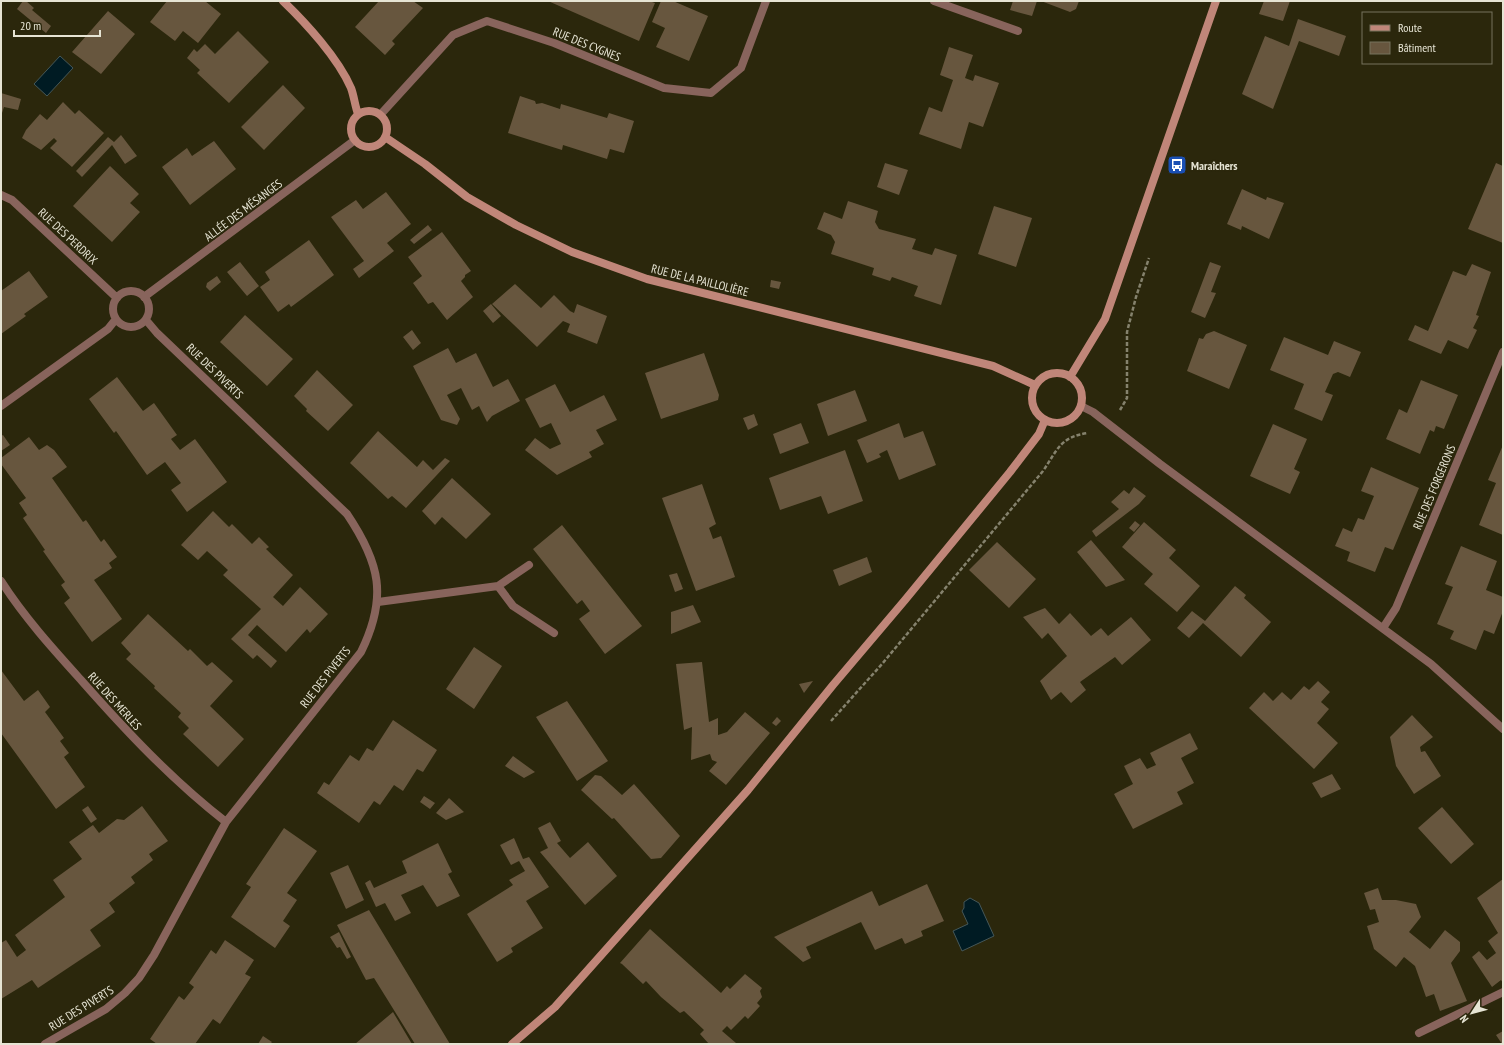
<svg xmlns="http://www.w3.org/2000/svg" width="1504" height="1045" font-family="'PT Sans Narrow',sans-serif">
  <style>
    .water { fill: #001b23; stroke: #455758 }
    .building { fill: #67563e }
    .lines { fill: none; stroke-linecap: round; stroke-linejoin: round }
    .path { stroke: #85826d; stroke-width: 2.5; stroke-dasharray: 4 2; stroke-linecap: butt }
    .lane { stroke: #88645c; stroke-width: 8 }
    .street { stroke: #88645c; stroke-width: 8 }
    .secondary { stroke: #c08679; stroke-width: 8 }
    .labels { text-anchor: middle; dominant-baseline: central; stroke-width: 3.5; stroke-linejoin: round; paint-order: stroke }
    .street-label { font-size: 12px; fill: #e6e4d4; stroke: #2b270c }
    .poi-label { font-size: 12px; font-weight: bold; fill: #e6e4d4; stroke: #2b270c; text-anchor: start }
  </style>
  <rect width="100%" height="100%" fill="#2b270c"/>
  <path class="water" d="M60,56L73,68L47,96L34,84Z
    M970,898L979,903L994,936L962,951L953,931L968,924L962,911L964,908V902Z"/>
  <path class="building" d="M23,1H26L34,8L32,10L51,26L46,33L17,9Z
    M167,1H205L221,14L198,43L183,31L175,41L150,22Z
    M379,1H413L423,8L392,41L395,44L385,55L355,27Z
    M548,1H649L655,3L639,41Z
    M661,1H673L708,16L689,61L656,47L665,28L652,22Z
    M1013,1H1037L1032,16L1010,10Z
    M1041,1H1079L1076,9L1070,12Z
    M1264,1H1290L1283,21L1259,14Z
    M108,11L135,34L101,74L72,52Z
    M1298,19L1346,36L1339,56L1299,41L1273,109L1242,94L1265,36L1289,46Z
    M238,31L269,62L229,103L197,73L200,70L187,58L194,49L197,52L205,44L215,54Z
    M949,47L973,55L965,78L973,81L975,75L999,83L983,127L969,122L961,149L919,134L929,107L942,112L953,80L940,75Z
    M283,85L305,108L264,150L241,127Z
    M1,93L21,99L18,110L4,107L1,116Z
    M520,96L535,101L536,104L542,103L560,109L561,104L607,118L609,113L634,121L624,153L610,149L607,159L563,145L562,150L508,133Z
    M63,102L75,114L79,110L104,133L72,167L50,148L57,141L54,138L41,150L22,138L26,130L40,114L47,120Z
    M121,135L137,156L125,164L112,145L82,177L76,171L108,137L114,142Z
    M214,141L236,169L190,205L162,167L187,148L192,156Z
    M885,163L908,170L899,195L877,187Z
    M1496,163L1503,166V243L1468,229Z
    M110,166L139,194L130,203L140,212L112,242L73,206Z
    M1242,189L1266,200L1267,197L1284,203L1269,239L1242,226L1241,230L1227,224Z
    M386,192L411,224L387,243L394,251L359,278L353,269L364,261L331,217L356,200L363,209Z
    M848,201L878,211L875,222L879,229L916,239L912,249L932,255L935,248L957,255L941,305L914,296L918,286L892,277L890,281L872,275L874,268L831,254L835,242L831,235L817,229L824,212L842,219Z
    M994,206L1032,218L1016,267L978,254Z
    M428,225L432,230L414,244L410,240Z
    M442,232L471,271L465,275V277L461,281L473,297L447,320L433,302L428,304L413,283L422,276L408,257Z
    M309,240L334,275L291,307L289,304L278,312L260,287L270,280L265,272Z
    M240,262L259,286L247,296L227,272Z
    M1210,262L1221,266L1211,292L1216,293L1205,318L1191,312Z
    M1472,264L1491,272L1476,315L1479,316L1473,328L1477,330L1468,349L1448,340L1441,354L1408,340L1415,325L1428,331L1453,271L1466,276Z
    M29,271L48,297L24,314L26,316L1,334V291Z
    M217,276L221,282L210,291L206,287L207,283Z
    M771,280L781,282L779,289L770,287Z
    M515,284L541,308L554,295L570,311L574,313L577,304L607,316L597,344L567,332L570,324L563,321L537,347L492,304Z
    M491,304L501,316L493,323L483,311Z
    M245,315L293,359L267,386L220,342Z
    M412,330L421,343L413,350L403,337Z
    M1214,331L1247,345L1229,389L1187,371L1199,338L1203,339L1206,334Z
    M1284,337L1328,355L1334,341L1361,352L1350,377L1338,372L1333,374L1325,392L1333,395L1322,421L1294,409L1304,384L1270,370Z
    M448,348L456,363L476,353L493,387L508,379L520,401L492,416L487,422L479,406L472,410L461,388L447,395L460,419L457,425L441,420L413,366Z
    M704,353L719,395L718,400L661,419L645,373Z
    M317,370L353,405L328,431L306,411L307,409L294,396Z
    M117,377L143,411L154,403L177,435L171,439L180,450L195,439L227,482L187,512L171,490L181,483L165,462L147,475L116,431L114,433L89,399Z
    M1421,380L1458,395L1444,429L1436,426L1434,432L1430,430L1420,454L1386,439L1399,409L1407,413Z
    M555,384L570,412L604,395L617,420L596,430L604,444L589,452L592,457L557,475L525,450L535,438L550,449L561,444L551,423L540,428L525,399Z
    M855,390L867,421L828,436L817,404Z
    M754,414L758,425L748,430L743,418Z
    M801,423L809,443L780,454L773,434Z
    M899,423L904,438L923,431L936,465L899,480L887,450L879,454L881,457L867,463L857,440Z
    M1273,424L1307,439L1294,469L1300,472L1290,494L1250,476Z
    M378,431L417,467L423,460L433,470L445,458L450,461L406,508L392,496L388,499L350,463Z
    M3,435L10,445L1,451V436Z
    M29,437L39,450L47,445L54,450L67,467L52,478L83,522L86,520L101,542L104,539L117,557L109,563L112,568L94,580L122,619L92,642L64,603L70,598L61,585L65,582L43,551L45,550L23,518L27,515L19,503L26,498L1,464V458Z
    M1503,445V535L1479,525L1496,483L1488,480Z
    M845,450L863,501L828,514L821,496L780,510L769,478Z
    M1371,467L1419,488L1393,550L1385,547L1375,572L1347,561L1350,552L1335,546L1343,528L1352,532L1358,518L1364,520L1374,496L1361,491Z
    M452,478L491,514L466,539L442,517L435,525L422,511Z
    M702,484L716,524L709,528L713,539L721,536L735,577L696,591L662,498Z
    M1134,487L1146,496L1139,504L1096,537L1092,531L1119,509L1111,502L1124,490L1129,494Z
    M213,511L229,527L232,524L252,544L259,537L269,547L266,549L293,575L273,597L283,606L300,587L328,614L310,633L307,629L286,652L257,625L248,635L277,661L271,668L257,655L253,659L231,639L261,609L223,575L228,570L207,551L198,560L181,545Z
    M1135,521L1140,525L1134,532L1129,528Z
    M1144,522L1176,550L1169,558L1200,586L1177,612L1144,584L1153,574L1122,547Z
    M562,525L642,626L605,654L579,619L590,611L582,600L577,604L533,549Z
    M1091,540L1125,580L1106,587L1077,552Z
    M997,542L1036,579L1009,608L969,570Z
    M1461,546L1497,561L1486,590L1503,597V611L1494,634L1484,630L1476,650L1450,639L1454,631L1437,624L1453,587L1445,584Z
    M867,557L872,572L839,586L833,570Z
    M677,573L683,589L675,592L669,575Z
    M1235,586L1246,595L1244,598L1271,622L1241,657L1203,623L1189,638L1177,628L1192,611L1205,621Z
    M693,605L701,622L671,634V612Z
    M1045,608L1059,624L1070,613L1091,636L1101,628L1108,636L1131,617L1151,640L1122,665L1115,657L1080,682L1086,690L1071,703L1061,692L1051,700L1040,681L1067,656L1048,633L1042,639L1023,617Z
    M148,614L188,651L190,649L207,666L212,662L233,681L210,706L244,739L218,767L183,734L189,728L178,717L181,713L154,688L155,686L126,659L131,654L121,643Z
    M474,647L502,666L474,709L446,689Z
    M702,662L709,722L718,718V735L727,732L745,712L770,733L726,785L709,771L717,762L712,760L710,754L691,760L692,727L684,730L676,664Z
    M1,670L24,701L38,690L50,707L45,712L64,738L60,741L69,753L64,757L85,787L56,809L1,733Z
    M813,681L804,693L799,684Z
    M1318,681L1330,692L1321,702L1329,709L1317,723L1338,743L1314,769L1249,708L1264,692L1273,701L1282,692L1291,700L1304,686L1309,690Z
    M567,701L608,761L577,781L536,717Z
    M1412,715L1433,737L1420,747L1421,752L1425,751L1441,776L1414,794L1396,766L1390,737Z
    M777,717L781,721L776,726L772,723Z
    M393,720L437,750L423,772L417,769L403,791L394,785L380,805L374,801L359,823L317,793L324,782L329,785L350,755L359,761L367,748L373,751Z
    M1190,733L1198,749L1181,758L1194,783L1177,792L1183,804L1133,829L1114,794L1133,784L1124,766L1140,758L1147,769L1156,765L1150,753Z
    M513,756L535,772L524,778L505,766Z
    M1332,774L1341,789L1321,798L1312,783Z
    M595,775L601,776L622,795L634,784L680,836L661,858L651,859L614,818L612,819L581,790Z
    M424,796L435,803L430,809L420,802Z
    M449,798L464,812L446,820L436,813Z
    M88,806L97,819L91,823L82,810Z
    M142,806L168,841L149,854L153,860L131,877L135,883L109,903L115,912L90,930L101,946L38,988L32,980L1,999V943L6,940L17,957L26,950L15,935L65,897L53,880L82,859L69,842L93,825L99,833L117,819L124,820Z
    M1442,807L1474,844L1451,864L1418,828Z
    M550,822L561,841L557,843L570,858L588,842L617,876L585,905L540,852L548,848L538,828Z
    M284,828L317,851L287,893L297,900L283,921L290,926L275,948L231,917L251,887L246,884Z
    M514,838L523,859L529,857L549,887L526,901L543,928L511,948L513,952L497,962L467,914L513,885L509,880L525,871L519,861L511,865L500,845Z
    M438,843L452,872L448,874L460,896L437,907L423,885L401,895L411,913L395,921L385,903L376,907L365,883L370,880L374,888L407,873L402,861Z
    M348,865L364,900L346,909L330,873Z
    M1503,879V983L1501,980L1492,987L1472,957L1479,951L1487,960L1496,953L1488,941L1498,933L1477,898Z
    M927,884L944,921L921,931L923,936L905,944L902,938L875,950L861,922L806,947L811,958L803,962L774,937L872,891L879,906Z
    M1378,888L1382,900H1396L1416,904L1421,917L1409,932L1430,949L1445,930L1460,942V951L1451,963L1467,1001L1440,1011L1434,994L1426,997L1415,966L1404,957L1396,967L1374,949L1367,926L1379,922L1375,909L1370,910L1364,893Z
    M369,910L450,1044H415L374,978L366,980L337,925Z
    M650,929L721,993L727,986L730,989L745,974L762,988L760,991L762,997L757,1003L760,1006L748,1019L745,1016L731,1030L727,1026L722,1031L736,1043L709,1044L700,1034L704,1030L684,1011L680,1013L661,997L646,981L643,984L622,964L620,963Z
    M339,932L351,957L347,959L340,947L337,948L330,937Z
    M225,940L254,960L245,974L251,977L220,1024L213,1019L195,1044H157L150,1039L179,996L184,1000L194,987L189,983L211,950L216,954Z
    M393,1012L412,1044H355Z
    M1503,1031V1044H1502L1496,1035Z
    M263,1036L272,1042L270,1044H258Z"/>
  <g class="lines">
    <path class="path" d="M1120,410L1127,398V332L1136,297L1149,258
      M831,721L882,664L1043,471C1058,449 1060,437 1088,433"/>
    <path class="lane" d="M498,586L529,565
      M378,602L498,586L513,606L554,633"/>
    <path class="street" d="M934,1L1018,31
      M381,114L453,35L487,21L554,43L664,88L711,93L741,68L766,1
      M1,195L12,200L117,298
      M113 309a18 18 0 1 1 36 0a18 18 0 1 1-36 0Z
      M144,297L355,140
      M1,406L108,329L116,319
      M1081,406L1093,412L1160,464L1431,664L1503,729
      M1,581C24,617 53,649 81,680C126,731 172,780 226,822
      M1383,628L1396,608L1503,352
      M1419,1033L1503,992
      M45,1044L106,1009L125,993L139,978L154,955L226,822L361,652C388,597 380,563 347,514L157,333L146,320"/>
    <path class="secondary" d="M283,1C306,23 338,58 351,88C354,96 355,106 358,114
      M351 129a18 18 0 1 1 36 0a18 18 0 1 1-36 0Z
      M385,137L425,164L467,197L516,225L572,252L647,279L993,366L1035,385
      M1032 398a25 25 0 1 1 50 0a25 25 0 1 1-50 0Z
      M1070,377L1105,319L1216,1
      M512,1044L555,1007L748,790L833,685L905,600L1010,472L1039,434L1045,420"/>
  </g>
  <defs>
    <symbol id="bus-square" viewBox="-11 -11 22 22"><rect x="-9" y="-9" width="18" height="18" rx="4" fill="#1a4fb4" stroke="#2b270c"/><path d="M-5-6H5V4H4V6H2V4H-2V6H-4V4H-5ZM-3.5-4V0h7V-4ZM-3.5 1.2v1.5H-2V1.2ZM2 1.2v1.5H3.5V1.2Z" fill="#fff"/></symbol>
  </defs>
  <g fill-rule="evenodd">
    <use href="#bus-square" x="1166" y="154" width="22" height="22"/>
  </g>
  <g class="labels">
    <g class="street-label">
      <text transform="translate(587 44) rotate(22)">RUE DES CYGNES</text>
      <text transform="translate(243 210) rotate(-37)">ALLÉE DES MÉSANGES</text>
      <text transform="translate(68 236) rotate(43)">RUE DES PERDRIX</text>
      <text transform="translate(700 280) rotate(14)">RUE DE LA PAILLOLIÈRE</text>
      <text transform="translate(215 371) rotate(44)">RUE DES PIVERTS</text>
      <text transform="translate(1434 487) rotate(-67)">RUE DES FORGERONS</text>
      <text transform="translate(325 677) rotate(-52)">RUE DES PIVERTS</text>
      <text transform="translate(115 701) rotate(48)">RUE DES MERLES</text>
      <text transform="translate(81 1008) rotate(-32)">RUE DES PIVERTS</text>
    </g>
    <g class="poi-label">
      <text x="1191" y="165">Maraîchers</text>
    </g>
  </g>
  <rect width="1504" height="1045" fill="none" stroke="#e6e4d4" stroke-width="4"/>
  <rect x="1362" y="12" width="130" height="52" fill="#2b270c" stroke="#76735c"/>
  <rect x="1370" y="25" width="20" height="6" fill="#c08679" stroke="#76735c"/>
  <text x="1398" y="32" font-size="12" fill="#e6e4d4">Route</text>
  <rect x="1370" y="42" width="20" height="12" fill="#67563e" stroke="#76735c"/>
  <text x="1398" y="52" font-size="12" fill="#e6e4d4">Bâtiment</text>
  <g transform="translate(1472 1013) rotate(234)" stroke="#2b270c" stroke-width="3" paint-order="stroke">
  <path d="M0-3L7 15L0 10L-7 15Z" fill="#e6e4d4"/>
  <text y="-6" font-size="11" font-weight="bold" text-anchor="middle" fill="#e6e4d4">N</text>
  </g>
  <path d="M14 30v6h86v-6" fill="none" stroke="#e6e4d4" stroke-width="2"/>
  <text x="20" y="30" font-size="12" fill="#e6e4d4" stroke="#2b270c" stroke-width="3" paint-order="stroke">20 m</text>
</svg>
